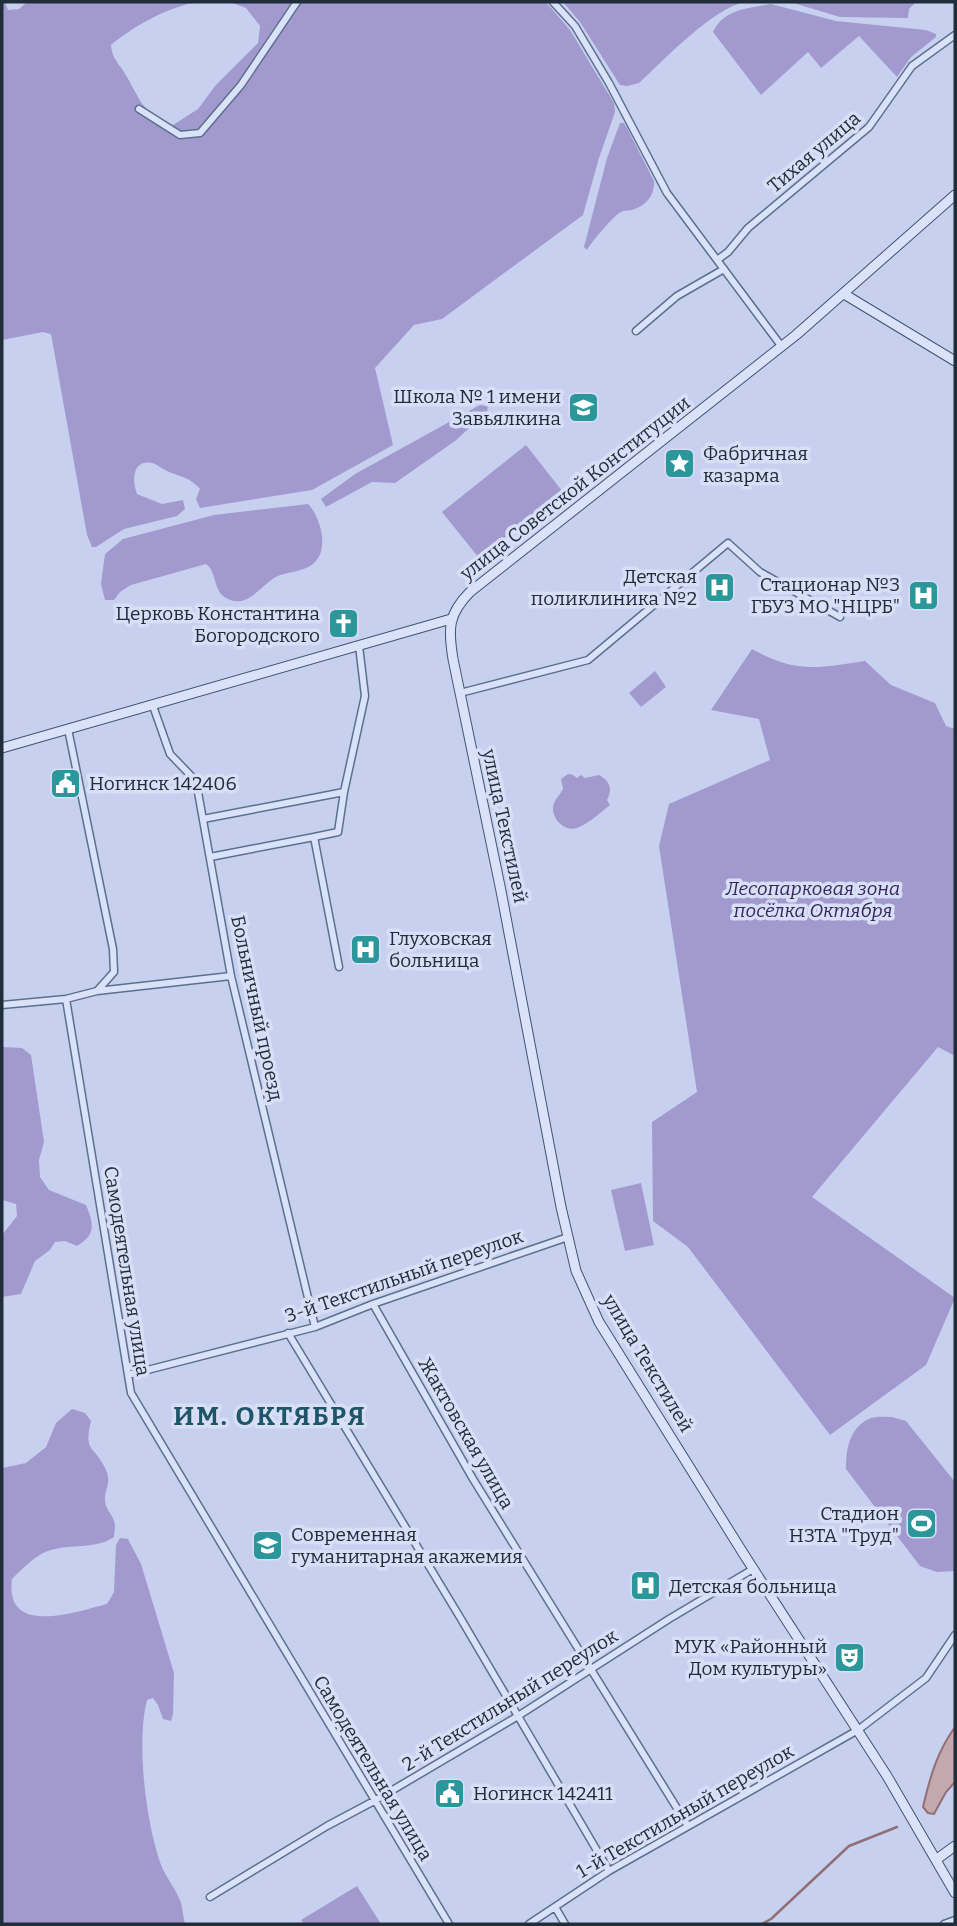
<svg xmlns="http://www.w3.org/2000/svg" width="957" height="1926" font-family="Bitter,serif">
  <style>
    .green { fill: #a29ace }
    .water { fill: #c3a8af; stroke: #926e75; stroke-width: 2 }
    .lines { fill: none; stroke-linecap: round; stroke-linejoin: round }
    .stream { stroke: #926e75; stroke-width: 2.5 }
    .street-casing { stroke: #5c708b; stroke-width: 9 }
    .secondary-casing { stroke: #3f546d; stroke-width: 11 }
    .street { stroke: #dae2f9; stroke-width: 6 }
    .secondary { stroke: #dae2f9; stroke-width: 9 }
    .labels { text-anchor: middle; dominant-baseline: central; stroke-width: 7; stroke-linejoin: round; paint-order: stroke }
    .street-label { font-size: 19px; fill: #202d3b; stroke: #d7def6 }
    .poi-label { font-size: 19px; fill: #202d3b; stroke: #d7def6; text-anchor: end }
    .park-label { font-size: 19px; font-style: italic; fill: #352658; stroke: #d7def6 }
    .district-label { font-size: 26px; font-weight: bold; letter-spacing: 2px; fill: #1e5668; stroke: #d7def6 }
  </style>
  <rect width="100%" height="100%" fill="#c7d1ef"/>
  <path class="green" d="M2,2H5L8,10L19,9L27,2H198C170,6 132,27 111,45C112,57 116,60 122,69C139,94 140,115 173,125L198,109L215,86L258,43L260,26L246,8L230,2H546L570,30L614,103L615,112L599,158L583,215L442,319L414,325L375,368L393,445L312,490L200,508L196,499L200,489C190,477 180,477 167,471C162,469 157,464 152,463C132,459 132,481 137,494L162,504L183,500L185,509L177,516L124,529L96,547H92L87,535L51,334L43,332L2,340Z
    M563,2H745C713,8 664,60 639,83L627,86L620,85L580,22Z
    M790,2H916L909,9L908,18L840,17Z
    M771,4L836,21L926,30L936,34V37L911,57L897,77L859,36L821,68L808,52L761,95L713,32C723,9 749,8 771,4Z
    M620,123H624L627,128L654,181C655,195 646,206 632,210C628,211 624,210 621,212C615,214 589,245 587,250L584,247L607,158Z
    M480,405L488,406L487,412L455,441L395,483L372,482L326,507L321,499L355,474Z
    M526,445L563,492L479,558L442,512Z
    M308,504C320,516 330,549 314,563C303,573 286,571 274,578C260,587 247,608 228,599C212,592 218,573 206,564L131,585L120,592L114,600H105L101,584L105,554L123,539L214,515Z
    M752,649C796,674 818,668 865,661L891,685L935,703L946,726L955,729V1056L938,1047L812,1197L955,1298L926,1365L830,1435L688,1247L653,1221L652,1122L697,1092L659,846L669,804L770,760L759,719L711,710Z
    M655,671L666,687L641,707L629,693Z
    M568,774L573,775L577,778L581,775L585,778L599,775C610,781 613,789 607,800L610,805C600,813 589,823 577,828C563,832 549,816 554,803C556,798 561,793 563,789L561,779Z
    M2,1047L22,1048L31,1055L44,1142L39,1160L40,1177L49,1190L86,1205C94,1224 96,1235 77,1246L65,1241L55,1242L50,1250L35,1261L21,1294L2,1297V1235L17,1216L16,1204L2,1200Z
    M641,1183L654,1245L625,1251L611,1190Z
    M72,1409L85,1413L91,1421C83,1454 95,1445 106,1470C112,1484 104,1489 105,1501C106,1510 112,1514 114,1521C116,1525 114,1533 114,1537C94,1551 66,1542 43,1553C32,1559 21,1570 12,1579C4,1637 76,1612 107,1604L114,1592L116,1545L120,1538L128,1539L141,1564L174,1673L173,1714L171,1721L163,1719L158,1705L153,1698L147,1700C136,1744 146,1823 161,1865C166,1878 177,1890 181,1903C183,1910 183,1917 185,1924H2V1468L26,1463L46,1447L56,1423Z
    M892,1417L906,1421L955,1482V1571L937,1572L920,1566L846,1469C846,1450 849,1428 869,1419C874,1416 885,1417 892,1417Z
    M357,1886L381,1924H304L301,1920Z"/>
  <path class="water" d="M955,1727V1782L946,1792L934,1814L928,1813L923,1807C930,1777 937,1752 955,1727Z"/>
  <g class="lines">
    <path class="stream" d="M762,1924L771,1919L849,1846L897,1827"/>
    <defs>
      <path id="street" d="M553,2L575,26L609,83L667,193L782,347
        M139,109L180,135L200,133L241,85L297,2
        M717,260L728,252L748,228L869,127L912,66L955,35
        M636,331L677,296L724,269
        M460,693L588,660L728,543L760,572L840,617
        M153,706L170,754L196,781L231,976L315,1327
        M68,729L113,949L114,972L97,991
        M203,819L344,792L365,696L359,646
        M314,837L338,832L344,792
        M210,857L314,837L339,967
        M66,999L131,1393L449,1924
        M2,1005L66,999L97,991L231,976
        M373,1304L473,1479L688,1826
        M288,1333L461,1619L609,1871
        M128,1375L315,1327L373,1304L568,1237
        M210,1897L327,1826L374,1801L518,1716L669,1619L753,1569
        M555,1907L565,1924
        M529,1924L609,1871L858,1730L926,1678L955,1635
        M944,1924L955,1920"/>
      <path id="secondary" d="M955,195L796,335L470,592C448,614 448,629 453,659L501,891L561,1207L576,1271L599,1322L743,1553L887,1776L955,1893
        M844,294L955,361
        M2,748L451,619
        M937,1859L955,1846"/>
    </defs>
    <use href="#street" class="street-casing"/>
    <use href="#secondary" class="secondary-casing"/>
    <use href="#street" class="street"/>
    <use href="#secondary" class="secondary"/>
  </g>
  <defs>
    <symbol id="school-square" viewBox="-11 -11 22 22"><rect x="-9" y="-9" width="18" height="18" rx="4" fill="#2b979b" stroke="#d7def6"/><path d="M0-5L7-2L0 1L-7-2ZM-4 1L0 2.5L4 1V4Q0 6-4 4Z" fill="#fff"/></symbol>
    <symbol id="sight-square" viewBox="-11 -11 22 22"><rect x="-9" y="-9" width="18" height="18" rx="4" fill="#2b979b" stroke="#d7def6"/><path d="M0-6L1.8-2.2L6-1.7L2.9 1.2L3.7 5.4L0 3.3L-3.7 5.4L-2.9 1.2L-6-1.7L-1.8-2.2Z" fill="#fff"/></symbol>
    <symbol id="hospital-square" viewBox="-11 -11 22 22"><rect x="-9" y="-9" width="18" height="18" rx="4" fill="#2b979b" stroke="#d7def6"/><path d="M-5-5h3v3.5h4V-5h3V5h-3V1.5h-4V5h-3Z" fill="#fff"/></symbol>
    <symbol id="church-square" viewBox="-11 -11 22 22"><rect x="-9" y="-9" width="18" height="18" rx="4" fill="#2b979b" stroke="#d7def6"/><path d="M-1.2-6h2.4v3.5h3.3v2.4h-3.3V6h-2.4V-.1h-3.3v-2.4h3.3Z" fill="#fff"/></symbol>
    <symbol id="civic-square" viewBox="-11 -11 22 22"><rect x="-9" y="-9" width="18" height="18" rx="4" fill="#2b979b" stroke="#d7def6"/><path d="M-.6-6.5H3V-4.5H.6V-3L4-1V1h2V6H-6V1h2V-1L-.6-3ZM-1.2 2.5V6h2.4V2.5Z" fill="#fff"/></symbol>
    <symbol id="stadium-square" viewBox="-11 -11 22 22"><rect x="-9" y="-9" width="18" height="18" rx="4" fill="#2b979b" stroke="#d7def6"/><path d="M0-5a6.5 5 0 1 0 0 10a6.5 5 0 1 0 0-10ZM-3.5-1.8h7v3.6h-7Z" fill="#fff"/></symbol>
    <symbol id="university-square" viewBox="-11 -11 22 22"><rect x="-9" y="-9" width="18" height="18" rx="4" fill="#2b979b" stroke="#d7def6"/><path d="M0-5L7-2L0 1L-7-2ZM-4 1L0 2.5L4 1V4Q0 6-4 4Z" fill="#fff"/></symbol>
    <symbol id="theatre-square" viewBox="-11 -11 22 22"><rect x="-9" y="-9" width="18" height="18" rx="4" fill="#2b979b" stroke="#d7def6"/><path d="M-5-5.5Q0-4 5-5.5V0Q5 5 0 6Q-5 5-5 0ZM-3.3-2.5H-1v1.5H-3.3ZM1-2.5H3.3v1.5H1ZM-2.8 1Q0 5.5 2.8 1Z" fill="#fff"/></symbol>
  </defs>
  <g fill-rule="evenodd">
    <use href="#school-square" x="566" y="390" width="35" height="35"/>
    <use href="#sight-square" x="662" y="446" width="35" height="35"/>
    <use href="#hospital-square" x="702" y="570" width="35" height="35"/>
    <use href="#hospital-square" x="906" y="578" width="35" height="35"/>
    <use href="#church-square" x="326" y="606" width="35" height="35"/>
    <use href="#civic-square" x="48" y="766" width="35" height="35"/>
    <use href="#hospital-square" x="348" y="932" width="35" height="35"/>
    <use href="#stadium-square" x="904" y="1506" width="35" height="35"/>
    <use href="#university-square" x="250" y="1528" width="35" height="35"/>
    <use href="#hospital-square" x="628" y="1568" width="35" height="35"/>
    <use href="#theatre-square" x="832" y="1640" width="35" height="35"/>
    <use href="#civic-square" x="432" y="1776" width="35" height="35"/>
  </g>
  <g class="labels">
    <g class="street-label">
      <text transform="translate(814 152) rotate(-40)">Тихая улица</text>
      <text transform="translate(575 488) rotate(-38)">улица Советской Конституции</text>
      <text transform="translate(505 826) rotate(78)">улица Текстилей</text>
      <text transform="translate(257 1008) rotate(78)">Больничный проезд</text>
      <text transform="translate(127 1271) rotate(81)">Самодеятельная улица</text>
      <text transform="translate(404 1276) rotate(-19)">3-й Текстильный переулок</text>
      <text transform="translate(648 1363) rotate(59)">улица Текстилей</text>
      <text transform="translate(466 1433) rotate(60)">Жактовская улица</text>
      <text transform="translate(510 1700) rotate(-32)">2-й Текстильный переулок</text>
      <text transform="translate(373 1768) rotate(59)">Самодеятельная улица</text>
      <text transform="translate(685 1811) rotate(-30)">1-й Текстильный переулок</text>
    </g>
    <g class="poi-label">
      <text x="561" y="396">Школа № 1 имени<tspan x="561" dy="22">Завьялкина</tspan></text>
      <text x="703" y="453" text-anchor="start">Фабричная<tspan x="703" dy="22">казарма</tspan></text>
      <text x="697" y="576">Детская<tspan x="697" dy="22">поликлиника №2</tspan></text>
      <text x="900" y="584">Стационар №3<tspan x="900" dy="22">ГБУЗ МО "НЦРБ"</tspan></text>
      <text x="320" y="613">Церковь Константина<tspan x="320" dy="22">Богородского</tspan></text>
      <text x="89" y="783" text-anchor="start">Ногинск 142406</text>
      <text x="389" y="938" text-anchor="start">Глуховская<tspan x="389" dy="22">больница</tspan></text>
      <text x="899" y="1513">Стадион<tspan x="899" dy="22">НЗТА "Труд"</tspan></text>
      <text x="291" y="1534" text-anchor="start">Современная<tspan x="291" dy="22">гуманитарная акажемия</tspan></text>
      <text x="669" y="1586" text-anchor="start">Детская больница</text>
      <text x="827" y="1646">МУК «Районный<tspan x="827" dy="22">Дом культуры»</tspan></text>
      <text x="473" y="1793" text-anchor="start">Ногинск 142411</text>
    </g>
    <g class="park-label">
      <text x="813" y="888">Лесопарковая зона<tspan x="813" dy="22">посёлка Октября</tspan></text>
    </g>
    <g class="district-label">
      <text x="270" y="1416">ИМ. ОКТЯБРЯ</text>
    </g>
  </g>
  <rect width="957" height="1926" fill="none" stroke="#202d3b" stroke-width="7"/>
</svg>
